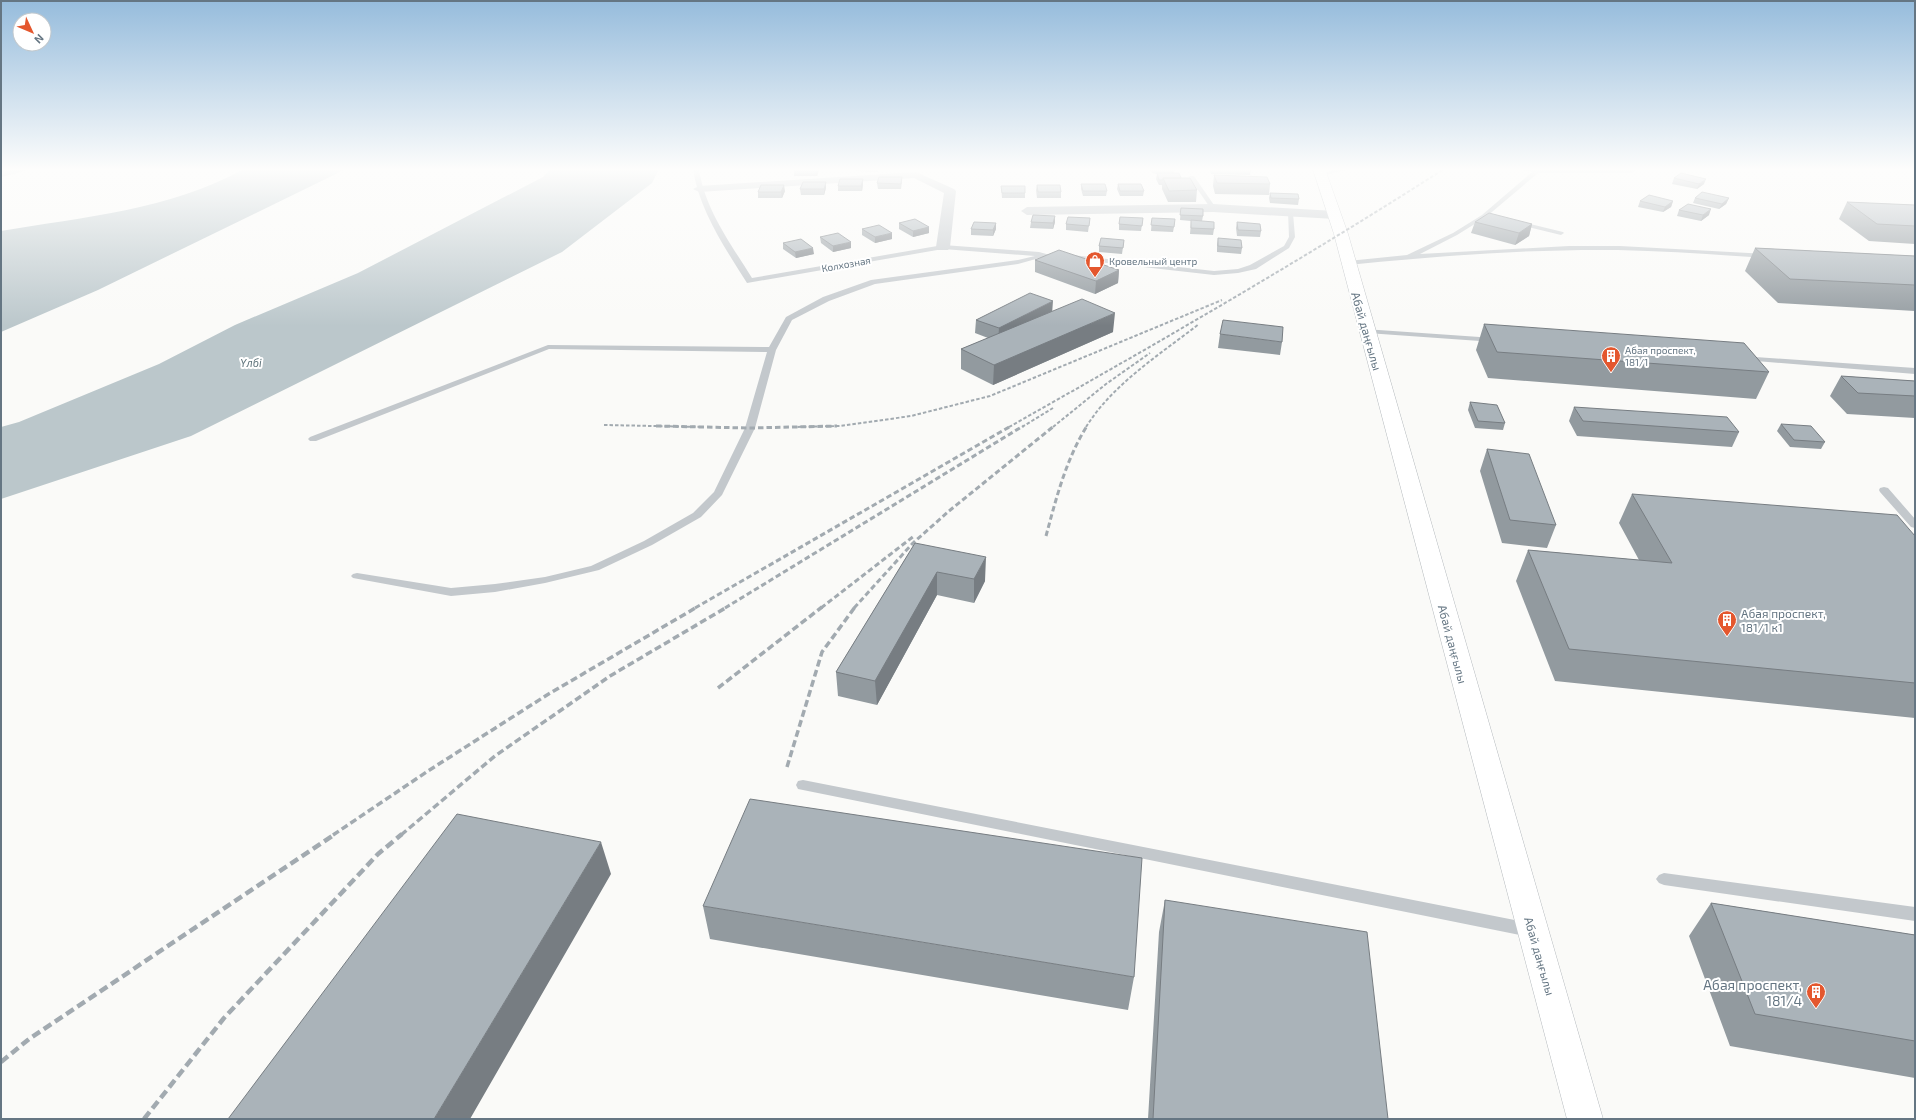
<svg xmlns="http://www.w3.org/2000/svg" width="1916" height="1120" font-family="'Exo 2',sans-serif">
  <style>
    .water { fill: #bbc7cb }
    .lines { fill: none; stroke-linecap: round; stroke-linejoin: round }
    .primary-casing { stroke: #b5babe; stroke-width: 1 }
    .lane { fill: #c3c8cc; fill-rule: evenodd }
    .street { fill: #c3c8cc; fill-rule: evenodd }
    .primary { fill: #fff; fill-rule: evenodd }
    .rail-far3 { stroke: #a2aab0; stroke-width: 2; stroke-dasharray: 3.5 2; stroke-linecap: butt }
    .rail-far2 { stroke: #a2aab0; stroke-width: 3; stroke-dasharray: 5.5 3; stroke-linecap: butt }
    .rail-far1 { stroke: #a2aab0; stroke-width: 3.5; stroke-dasharray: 7 3.5; stroke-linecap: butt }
    .rail { stroke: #a2aab0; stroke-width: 4.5; stroke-dasharray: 9 4.5; stroke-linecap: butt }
    .wall { fill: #929a9f }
    .shaded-wall { fill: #777d82 }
    .building { fill: #aab3b9; stroke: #777d82 }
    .labels { text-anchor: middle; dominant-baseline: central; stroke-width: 4; stroke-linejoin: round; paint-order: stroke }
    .far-poi-label { font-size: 10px; fill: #657683; stroke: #fff; text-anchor: start }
    .far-street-label { font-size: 10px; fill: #657683; stroke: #fff }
    .far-water-label { font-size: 11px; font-style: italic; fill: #60757c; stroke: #fff }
    .street-label { font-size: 12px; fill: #657683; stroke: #fff }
    .poi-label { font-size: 12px; fill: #657683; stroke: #fff; text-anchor: start }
    .near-poi-label { font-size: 14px; fill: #657683; stroke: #fff; text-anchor: end }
  </style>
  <rect width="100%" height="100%" fill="#fafaf8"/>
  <path class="water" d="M244,169H346L98,290L1,332V231C83,217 170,210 244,169Z
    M550,169H659L652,183L562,252L191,436L1,499V427L19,422L159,364L235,325L358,273L543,177Z"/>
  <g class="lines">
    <defs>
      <path id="primary" d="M1313,169H1325L1348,234L1603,1119H1567L1334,234Z"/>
    </defs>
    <use href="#primary" class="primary-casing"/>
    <path class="lane" d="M693,169H699C705,210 731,244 752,278L943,245L1039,252L1050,255L1018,264L875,284L829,301L792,320L776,350L755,428L722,495L701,517L652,545L599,570L545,583L495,592L451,596L353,578L351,576L353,574L357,573L451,588L495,584L545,577L591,566L644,541L693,513L714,492L745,428L767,352L549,349L316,441H310L308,439L310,437L548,345L769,347L786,317L823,297L871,280L1018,260L1035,256L943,249L747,283C725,248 699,210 693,169Z
      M1338,169H1351L1321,176L1318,174Z
      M1516,169H1632L1635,171L1632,173H1538L1486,217L1457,235L1420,254L1569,246H1620L1767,254L1770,256L1767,258C1718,255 1668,251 1618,250C1528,249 1437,256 1348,265L1344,263L1348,261L1407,255L1453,233L1482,215L1532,172Z
      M1190,176H1194L1216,208L1215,209H1211L1189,177Z
      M1288,212L1293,213L1295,237L1289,248L1256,269L1238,273L1214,275L1072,259L1069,257L1072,255L1214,271L1238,269L1250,265L1284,246L1289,237Z
      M1518,221L1563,232L1564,233L1561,235L1516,224L1515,223Z
      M1364,329L1494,338L1498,340L1494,342L1367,333L1363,331Z
      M1741,356L1915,368V374L1744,360H1741Z
      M1884,487L1888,488L1915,519V528L1911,527L1880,492L1879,490L1880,488Z
      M803,780L1530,923L1536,925L1538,930L1536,935L1530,937L803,790L798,789L796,785L798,781Z
      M1664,873L1915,907V921L1664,885L1659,883L1656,879L1659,875Z"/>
    <path class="street" d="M7,169H26L25,171L1,177V171Z
      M916,172L954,189L956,191L950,247L948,250H938L936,247L944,193L914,178L699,192L693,189L699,186Z
      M1213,204L1335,211L1341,215L1335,219L1213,212L1027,215L1021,211L1027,207Z"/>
    <use href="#primary" class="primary"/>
    <path class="rail-far3" d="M604,425L704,427
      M792,427L840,426L911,416L990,396L1222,300
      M1009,427C1156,344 1302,260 1444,169
      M1022,427L1053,408
      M1053,427L1106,384L1150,353
      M1086,427C1113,384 1159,355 1199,324"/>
    <path class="rail-far2" d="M656,426L750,428L837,426
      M1046,536C1056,499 1066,459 1087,426
      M695,608L1011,426
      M725,608L1023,426
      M821,608L914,536
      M854,608L913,543L949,511L1054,426"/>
    <path class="rail-far1" d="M718,688L822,607
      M787,767L822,652L855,607
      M333,835L428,771L547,695L697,607
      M401,835L495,756L610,676L727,607"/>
    <path class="rail" d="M1,1062L29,1039L335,834
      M144,1119L224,1018L378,854L402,834"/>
  </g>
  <path class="wall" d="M819,169L817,176H794V171Z
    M855,169H878V172L855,171Z
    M1150,169H1175L1174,173L1181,178L1197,190L1196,202H1168L1162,189V185H1159L1156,179L1157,174L1152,173Z
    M1209,169H1251L1250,175L1211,174Z
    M1214,175L1270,184L1269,195L1215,194L1213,186Z
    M902,177V182L901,189H878L877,183Z
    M1674,178L1704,184L1697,189L1672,184Z
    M863,184L862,191H838V186Z
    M1081,184L1107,191L1106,196H1083L1081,189Z
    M1118,184L1144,191L1143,196H1120L1117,189Z
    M1037,185L1061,192V198H1037L1036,190Z
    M1001,186L1025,193V198H1002Z
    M826,188L824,195H801L800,189Z
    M785,191L782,198H758V192Z
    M1270,193L1299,199L1298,205L1270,203L1269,198Z
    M1695,198H1729L1726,204L1719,209L1693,203Z
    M1640,201H1673L1671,207L1663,212L1638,207Z
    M1847,202L1915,205V244L1869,241L1839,219Z
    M1181,208L1203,216L1202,221L1214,229L1213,235L1190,234L1191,221L1180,220Z
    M1679,210L1709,215L1701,221L1677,216Z
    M1090,218L1088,232L1066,230V224Z
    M1143,218L1141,231L1119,230V224Z
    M1152,218L1174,227L1173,232L1151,231Z
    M1031,222H1055L1053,229L1030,228Z
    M1237,222L1261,231L1260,237L1237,236L1236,228Z
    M1475,222L1532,224L1529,236L1515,245L1471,233Z
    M899,223L929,227V233L913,237L899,229Z
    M996,223V229L993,236L971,235V229Z
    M862,229L892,239L875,243L862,235Z
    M820,237L851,248L833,252L821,243Z
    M1218,238L1242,248L1241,254L1217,252V244Z
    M1124,240L1122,254L1099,252V246Z
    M783,243L814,254L796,258L783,249Z
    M1755,248L1915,256V311L1778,303L1745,271Z
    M1035,260L1119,270L1118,283L1095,294L1035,272Z
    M1052,312L1113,332L993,385L961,369V349L988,338L975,333L976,320Z
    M1484,324L1769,372L1756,399L1488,378L1476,350Z
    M1220,334L1282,342L1280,355L1218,348Z
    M1841,376L1915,381V418L1847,414L1830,396Z
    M1470,402L1505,423L1503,430L1475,428L1468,410Z
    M1574,407L1739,432L1732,447L1577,436L1569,421Z
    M1781,424L1825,442L1821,449L1790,447L1777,431Z
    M1487,449L1556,525L1547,548L1502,543L1480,471Z
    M1632,494L1915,536V718L1555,681L1516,581L1528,550L1639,560L1619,523Z
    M915,543L985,581L974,603L937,595L877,705L838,696L836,672Z
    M1165,900L1388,1119H1148L1159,932Z
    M1711,903L1915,935V1078L1730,1046L1689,936Z
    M703,906L1134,977L1128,1010L710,939Z"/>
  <path class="shaded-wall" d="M817,169L819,170L817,176L816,171Z
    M863,179V184L862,191L861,186Z
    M1706,179L1704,184L1697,189L1699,184Z
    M826,182V188L824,195V189Z
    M784,185L785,191L782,198L781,192Z
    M1729,198L1726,204L1719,209L1722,204Z
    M1673,201L1671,207L1663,212L1665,207Z
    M1711,209L1709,215L1701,221L1703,215Z
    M1055,216V222L1053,229V223Z
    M996,223V229L993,236V230Z
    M1532,224L1529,236L1515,245L1519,233Z
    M929,227V233L913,237V231Z
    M892,233V239L875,243V237Z
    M851,242V248L833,252V246Z
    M813,248L814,254L796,258L795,252Z
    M1119,270L1118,283L1095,294L1096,281Z
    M1053,301L1052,314L998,341L999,328Z
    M1115,313L1113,332L993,385L994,365Z
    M986,557L985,581L974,603V579Z
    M937,572V595L877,705L875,681Z
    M601,842L611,874L470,1119H434Z"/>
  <path class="building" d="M794,169H817L816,171H794Z
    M1157,173H1179L1181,178H1163V180H1159Z
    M1681,173L1706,179L1699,184L1674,178Z
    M1214,175L1267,177L1270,184L1217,183Z
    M879,177H902L901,184L877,183Z
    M1163,178H1190L1197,190L1169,191Z
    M840,179H863L861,186H838Z
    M803,182H826L824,189H800Z
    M1081,184H1105L1107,191H1083Z
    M1118,184H1141L1144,191H1120Z
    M761,185H784L781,192H758Z
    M1037,185H1060L1061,192H1038Z
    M1001,186H1025V193H1002Z
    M1702,192L1729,198L1722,204L1695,198Z
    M1270,193L1298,194L1299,199L1271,198Z
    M1649,195L1673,201L1665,207L1640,201Z
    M1847,202L1915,205V226L1877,224Z
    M1688,204L1711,209L1703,215L1679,210Z
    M1181,208L1203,209V216L1180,215Z
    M1489,213L1532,224L1519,233L1475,222Z
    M1033,215L1055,216L1053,223L1031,222Z
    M1068,217L1090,218L1089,226L1066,224Z
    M1120,217L1143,218L1142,226L1119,224Z
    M1152,218L1175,219L1174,227L1151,225Z
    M915,219L929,227L913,231L899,223Z
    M1191,220L1214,222V229L1191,228Z
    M974,222L996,223L993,230L971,229Z
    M1237,222L1260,224L1261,231L1238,230Z
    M879,225L892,233L875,237L862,229Z
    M838,233L851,242L833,246L820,237Z
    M1101,238L1124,240L1123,248L1099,246Z
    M1218,238L1241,240L1242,248L1218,246Z
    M801,239L813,248L795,252L783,243Z
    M1755,248L1915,256V285L1790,279Z
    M1059,250L1119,270L1096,281L1035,260Z
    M1030,293L1053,301L999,328L976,320Z
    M1082,299L1115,313L994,365L961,349Z
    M1223,320L1283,327L1282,342L1220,334Z
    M1484,324L1744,343L1769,372L1497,352Z
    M1841,376L1915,381V396L1858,393Z
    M1470,402L1497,405L1505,423L1478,421Z
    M1574,407L1727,417L1739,432L1583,421Z
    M1781,424L1811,426L1825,442L1794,440Z
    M1487,449L1529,454L1556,525L1510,520Z
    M1632,494L1897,515L1915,536V683L1569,649L1528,550L1672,563Z
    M915,543L986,557L974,579L937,572L875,681L836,672Z
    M750,799L1142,858L1134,977L703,906Z
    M457,814L601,842L434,1119H228Z
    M1165,900L1367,932L1388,1119H1153Z
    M1711,903L1915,935V1041L1755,1014Z"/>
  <linearGradient id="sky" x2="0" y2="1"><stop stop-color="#96bcdc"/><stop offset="0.52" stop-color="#fdfdfc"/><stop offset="1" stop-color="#fdfdfc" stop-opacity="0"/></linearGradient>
  <rect width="1916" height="326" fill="url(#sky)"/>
  <defs>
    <symbol id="shop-pin" viewBox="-11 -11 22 30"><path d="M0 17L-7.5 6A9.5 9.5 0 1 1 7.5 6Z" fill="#e4572e" stroke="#fff"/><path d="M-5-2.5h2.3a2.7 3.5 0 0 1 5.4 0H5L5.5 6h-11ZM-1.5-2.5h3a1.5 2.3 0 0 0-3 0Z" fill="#fff"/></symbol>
    <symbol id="building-pin" viewBox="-11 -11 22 30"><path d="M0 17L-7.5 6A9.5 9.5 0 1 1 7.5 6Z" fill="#e4572e" stroke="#fff"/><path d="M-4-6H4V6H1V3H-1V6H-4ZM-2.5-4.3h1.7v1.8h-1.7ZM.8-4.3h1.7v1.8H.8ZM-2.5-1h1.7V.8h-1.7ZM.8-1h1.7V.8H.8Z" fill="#fff"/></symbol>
  </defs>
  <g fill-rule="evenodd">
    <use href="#shop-pin" x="1084" y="250" width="22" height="30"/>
    <use href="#building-pin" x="1600" y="345" width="22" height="30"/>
    <use href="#building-pin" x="1716" y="609" width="22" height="30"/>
    <use href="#building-pin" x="1805" y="981" width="22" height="30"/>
  </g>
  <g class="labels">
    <g class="far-poi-label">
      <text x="1109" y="261">Кровельный центр</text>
      <text x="1625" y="350">Абая проспект,<tspan x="1625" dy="12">181/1</tspan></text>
    </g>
    <g class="far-street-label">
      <text transform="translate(846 264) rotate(-10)">Колхозная</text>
    </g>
    <g class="far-water-label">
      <text x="251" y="362">Үлбі</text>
    </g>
    <g class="street-label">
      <text transform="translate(1367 331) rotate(74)">Абай даңғылы</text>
      <text transform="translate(1453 644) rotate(75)">Абай даңғылы</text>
      <text transform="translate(1540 956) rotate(74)">Абай даңғылы</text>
    </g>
    <g class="poi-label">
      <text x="1741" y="613">Абая проспект,<tspan x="1741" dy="14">181/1 к1</tspan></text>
    </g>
    <g class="near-poi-label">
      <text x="1802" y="984">Абая проспект,<tspan x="1802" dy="16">181/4</tspan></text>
    </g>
  </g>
  <rect width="1916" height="1120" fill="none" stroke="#657683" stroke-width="4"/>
  <g transform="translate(32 32) rotate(134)"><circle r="19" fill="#ffffff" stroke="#c1c8cd"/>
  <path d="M0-3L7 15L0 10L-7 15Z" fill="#e4572e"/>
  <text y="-6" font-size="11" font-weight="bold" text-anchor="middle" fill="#657683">N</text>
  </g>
</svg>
